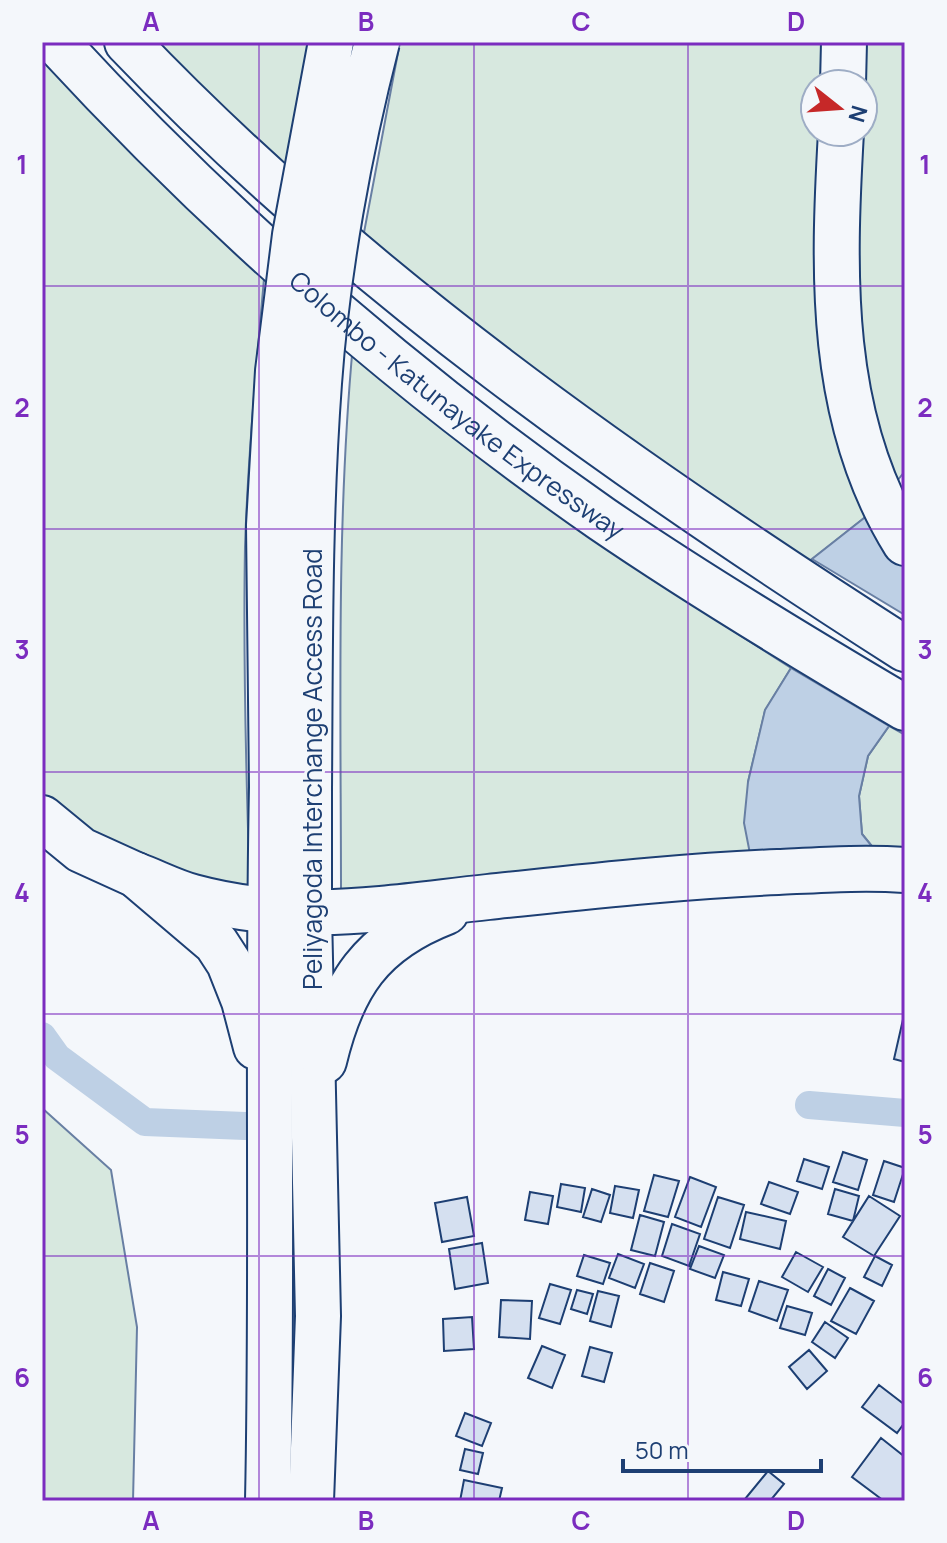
<svg xmlns="http://www.w3.org/2000/svg" width="947" height="1543" font-family="Manrope,sans-serif">
  <style>
    .green { fill: #d7e8df; stroke: #687fa3; stroke-width: 2 }
    .water { fill: #bed0e5; stroke: #687fa3; stroke-width: 2 }
    .lines { fill: none; stroke-linecap: round; stroke-linejoin: round }
    .canal { stroke: #bed0e5; stroke-width: 28 }
    .building { fill: #d5e0f0; stroke: #1d3f73; stroke-width: 2 }
    .highway-casing { stroke: #1d3f73; stroke-width: 48 }
    .highway { stroke: #f4f7fb; stroke-width: 44 }
    .highway-bridge-casing { stroke: #1d3f73; stroke-width: 48; stroke-linecap: butt }
    .highway-bridge { stroke: #f4f7fb; stroke-width: 44 }
    .grid { fill: none; stroke: #7b2cbf; stroke-width: 2; stroke-opacity: 0.55 }
    .labels { text-anchor: middle; dominant-baseline: central; stroke-width: 6; stroke-linejoin: round; paint-order: stroke }
    .street-label { font-size: 26px; fill: #1d3f73; stroke: #f4f7fb }
    .neatline { fill: none; stroke: #7b2cbf; stroke-width: 3 }
    .grid-label { font-size: 26px; text-anchor: middle; font-weight: bold; fill: #7b2cbf }
  </style>
  <rect width="100%" height="100%" fill="#f4f7fb"/>
  <path class="green" d="M142,42H318L290,185Z
    M400,42H826L825,84H815V132H824L873,511L805,565L708,502L362,243Z
    M857,42H905V471L893,486L863,408L854,132H863V84Z
    M42,55L265,267C257,360 248,454 245,547C243,662 246,776 250,890L239,895L112,848L42,800Z
    M353,344L657,582L791,668L765,711L748,782L751,859L341,895C341,712 336,527 353,344Z
    M889,726L905,735V856L879,855L862,834L859,796L868,756Z
    M42,1108L111,1170L137,1327L133,1501H42Z"/>
  <path class="water" d="M873,511L905,569V615L812,559Z
    M791,668L889,726L868,756L859,796L862,834L879,855L751,859L744,823L748,782L765,710Z"/>
  <g class="lines">
    <path class="canal" d="M42,1036L57,1057L145,1122L245,1126
      M809,1105L905,1113"/>
  </g>
  <path class="building" d="M904,1015L905,1016V1062L894,1059Z
    M843,1152L867,1160L858,1190L833,1182Z
    M804,1159L829,1167L822,1189L797,1181Z
    M884,1161L905,1168L894,1202L873,1195Z
    M654,1175L679,1181L668,1217L644,1211Z
    M690,1177L716,1187L701,1227L675,1217Z
    M769,1182L798,1192L790,1214L761,1204Z
    M561,1184L585,1188L581,1212L557,1207Z
    M615,1186L639,1190L633,1218L610,1213Z
    M592,1189L610,1195L601,1222L583,1217Z
    M835,1189L859,1196L853,1221L828,1214Z
    M530,1192L553,1196L548,1224L525,1220Z
    M869,1196L900,1216L874,1256L843,1237Z
    M467,1197L474,1236L442,1242L435,1203Z
    M718,1197L744,1205L730,1248L704,1239Z
    M746,1212L786,1221L780,1249L740,1239Z
    M640,1215L664,1222L655,1256L631,1250Z
    M672,1224L700,1234L689,1266L662,1256Z
    M482,1243L488,1283L455,1289L449,1249Z
    M699,1246L724,1255L715,1278L690,1269Z
    M796,1252L823,1267L808,1292L782,1277Z
    M618,1254L644,1264L635,1288L609,1278Z
    M584,1255L610,1263L603,1284L577,1276Z
    M875,1256L892,1265L882,1286L864,1277Z
    M650,1263L674,1271L664,1302L640,1294Z
    M828,1269L845,1278L831,1305L814,1296Z
    M723,1272L749,1279L741,1306L716,1300Z
    M759,1281L788,1290L777,1321L749,1311Z
    M550,1284L571,1290L560,1324L539,1318Z
    M850,1288L874,1301L856,1334L831,1321Z
    M577,1290L593,1294L587,1314L571,1309Z
    M598,1291L619,1296L611,1327L590,1321Z
    M501,1300L532,1301L530,1339L499,1337Z
    M787,1306L812,1313L805,1335L780,1328Z
    M472,1317L474,1349L444,1351L443,1319Z
    M825,1322L848,1338L835,1358L812,1342Z
    M542,1346L565,1355L552,1388L528,1378Z
    M590,1347L612,1353L604,1382L582,1376Z
    M809,1350L827,1371L807,1389L789,1367Z
    M879,1385L905,1405V1422L897,1433L862,1407Z
    M465,1413L491,1423L482,1446L456,1436Z
    M881,1438L905,1457V1501H884L852,1477Z
    M465,1449L483,1453L478,1474L460,1470Z
    M768,1471L784,1484L770,1501H747L745,1499Z
    M464,1480L502,1488L499,1501H460Z"/>
  <g class="lines">
    <defs>
      <g id="highway">
        <path id="s1" d="M56,42C220,220 404,381 602,519C700,586 803,648 905,708"/>
        <path d="M127,42C355,281 628,472 905,649"/>
        <path d="M843,84L844,42"/>
        <path d="M841,132C833,272 828,419 905,543"/>
        <path d="M309,790V914L318,1316L311,1501"/>
        <path d="M42,818L81,850L136,875L216,943L229,963L244,1001L256,1047"/>
        <path d="M136,875C155,882 174,892 193,897C297,925 384,908 488,897C584,887 681,876 778,872C820,870 863,867 905,870"/>
        <path d="M324,1061C342,985 371,941 446,912"/>
        <path d="M268,1501C273,1263 267,1025 272,787"/>
      </g>
    </defs>
    <use href="#highway" class="highway-casing"/>
    <use href="#highway" class="highway"/>
    <defs>
      <path id="highway-bridge" d="M272,787L269,525L278,371L295,235L331,42
        M309,790C310,654 309,518 319,383C327,272 349,150 377,42"/>
    </defs>
    <use href="#highway-bridge" class="highway-bridge-casing"/>
    <use href="#highway-bridge" class="highway-bridge"/>
  </g>
  <path class="grid" d="M259,42V1501M474,42V1501M688,42V1501M42,286H905M42,529H905M42,772H905M42,1014H905M42,1256H905"/>
  <g class="labels">
    <g class="street-label">
      <text stroke="none"><textPath href="#s1" startOffset="542">Colombo - Katunayake Expressway</textPath></text>
      <text transform="translate(312 769) rotate(-90)">Peliyagoda Interchange Access Road</text>
    </g>
  </g>
  <rect width="947" height="1543" fill="none" stroke="#f4f7fb" stroke-width="88"/>
  <g transform="translate(839 108) rotate(107)"><circle r="38" fill="#f4f7fb" stroke="#9eadc5" stroke-width="2"/>
  <path d="M0-6L14 30L0 20L-14 30Z" fill="#c62828"/>
  <text y="-12" font-size="22" font-weight="bold" text-anchor="middle" fill="#1d3f73">N</text>
  </g>
  <path d="M623 1459v12h198v-12" fill="none" stroke="#1d3f73" stroke-width="4"/>
  <text x="635" y="1459" font-size="24" fill="#1d3f73" stroke="#f4f7fb" stroke-width="6" paint-order="stroke">50 m</text>
  <rect x="44" y="44" width="859" height="1455" class="neatline"/>
  <g class="grid-label">
    <text x="151" y="31">A</text>
    <text x="366" y="31">B</text>
    <text x="581" y="31">C</text>
    <text x="796" y="31">D</text>
    <text x="22" y="174">1</text>
    <text x="925" y="174">1</text>
    <text x="22" y="417">2</text>
    <text x="925" y="417">2</text>
    <text x="22" y="659">3</text>
    <text x="925" y="659">3</text>
    <text x="22" y="902">4</text>
    <text x="925" y="902">4</text>
    <text x="22" y="1144">5</text>
    <text x="925" y="1144">5</text>
    <text x="22" y="1387">6</text>
    <text x="925" y="1387">6</text>
    <text x="151" y="1530">A</text>
    <text x="366" y="1530">B</text>
    <text x="581" y="1530">C</text>
    <text x="796" y="1530">D</text>
  </g>
</svg>
